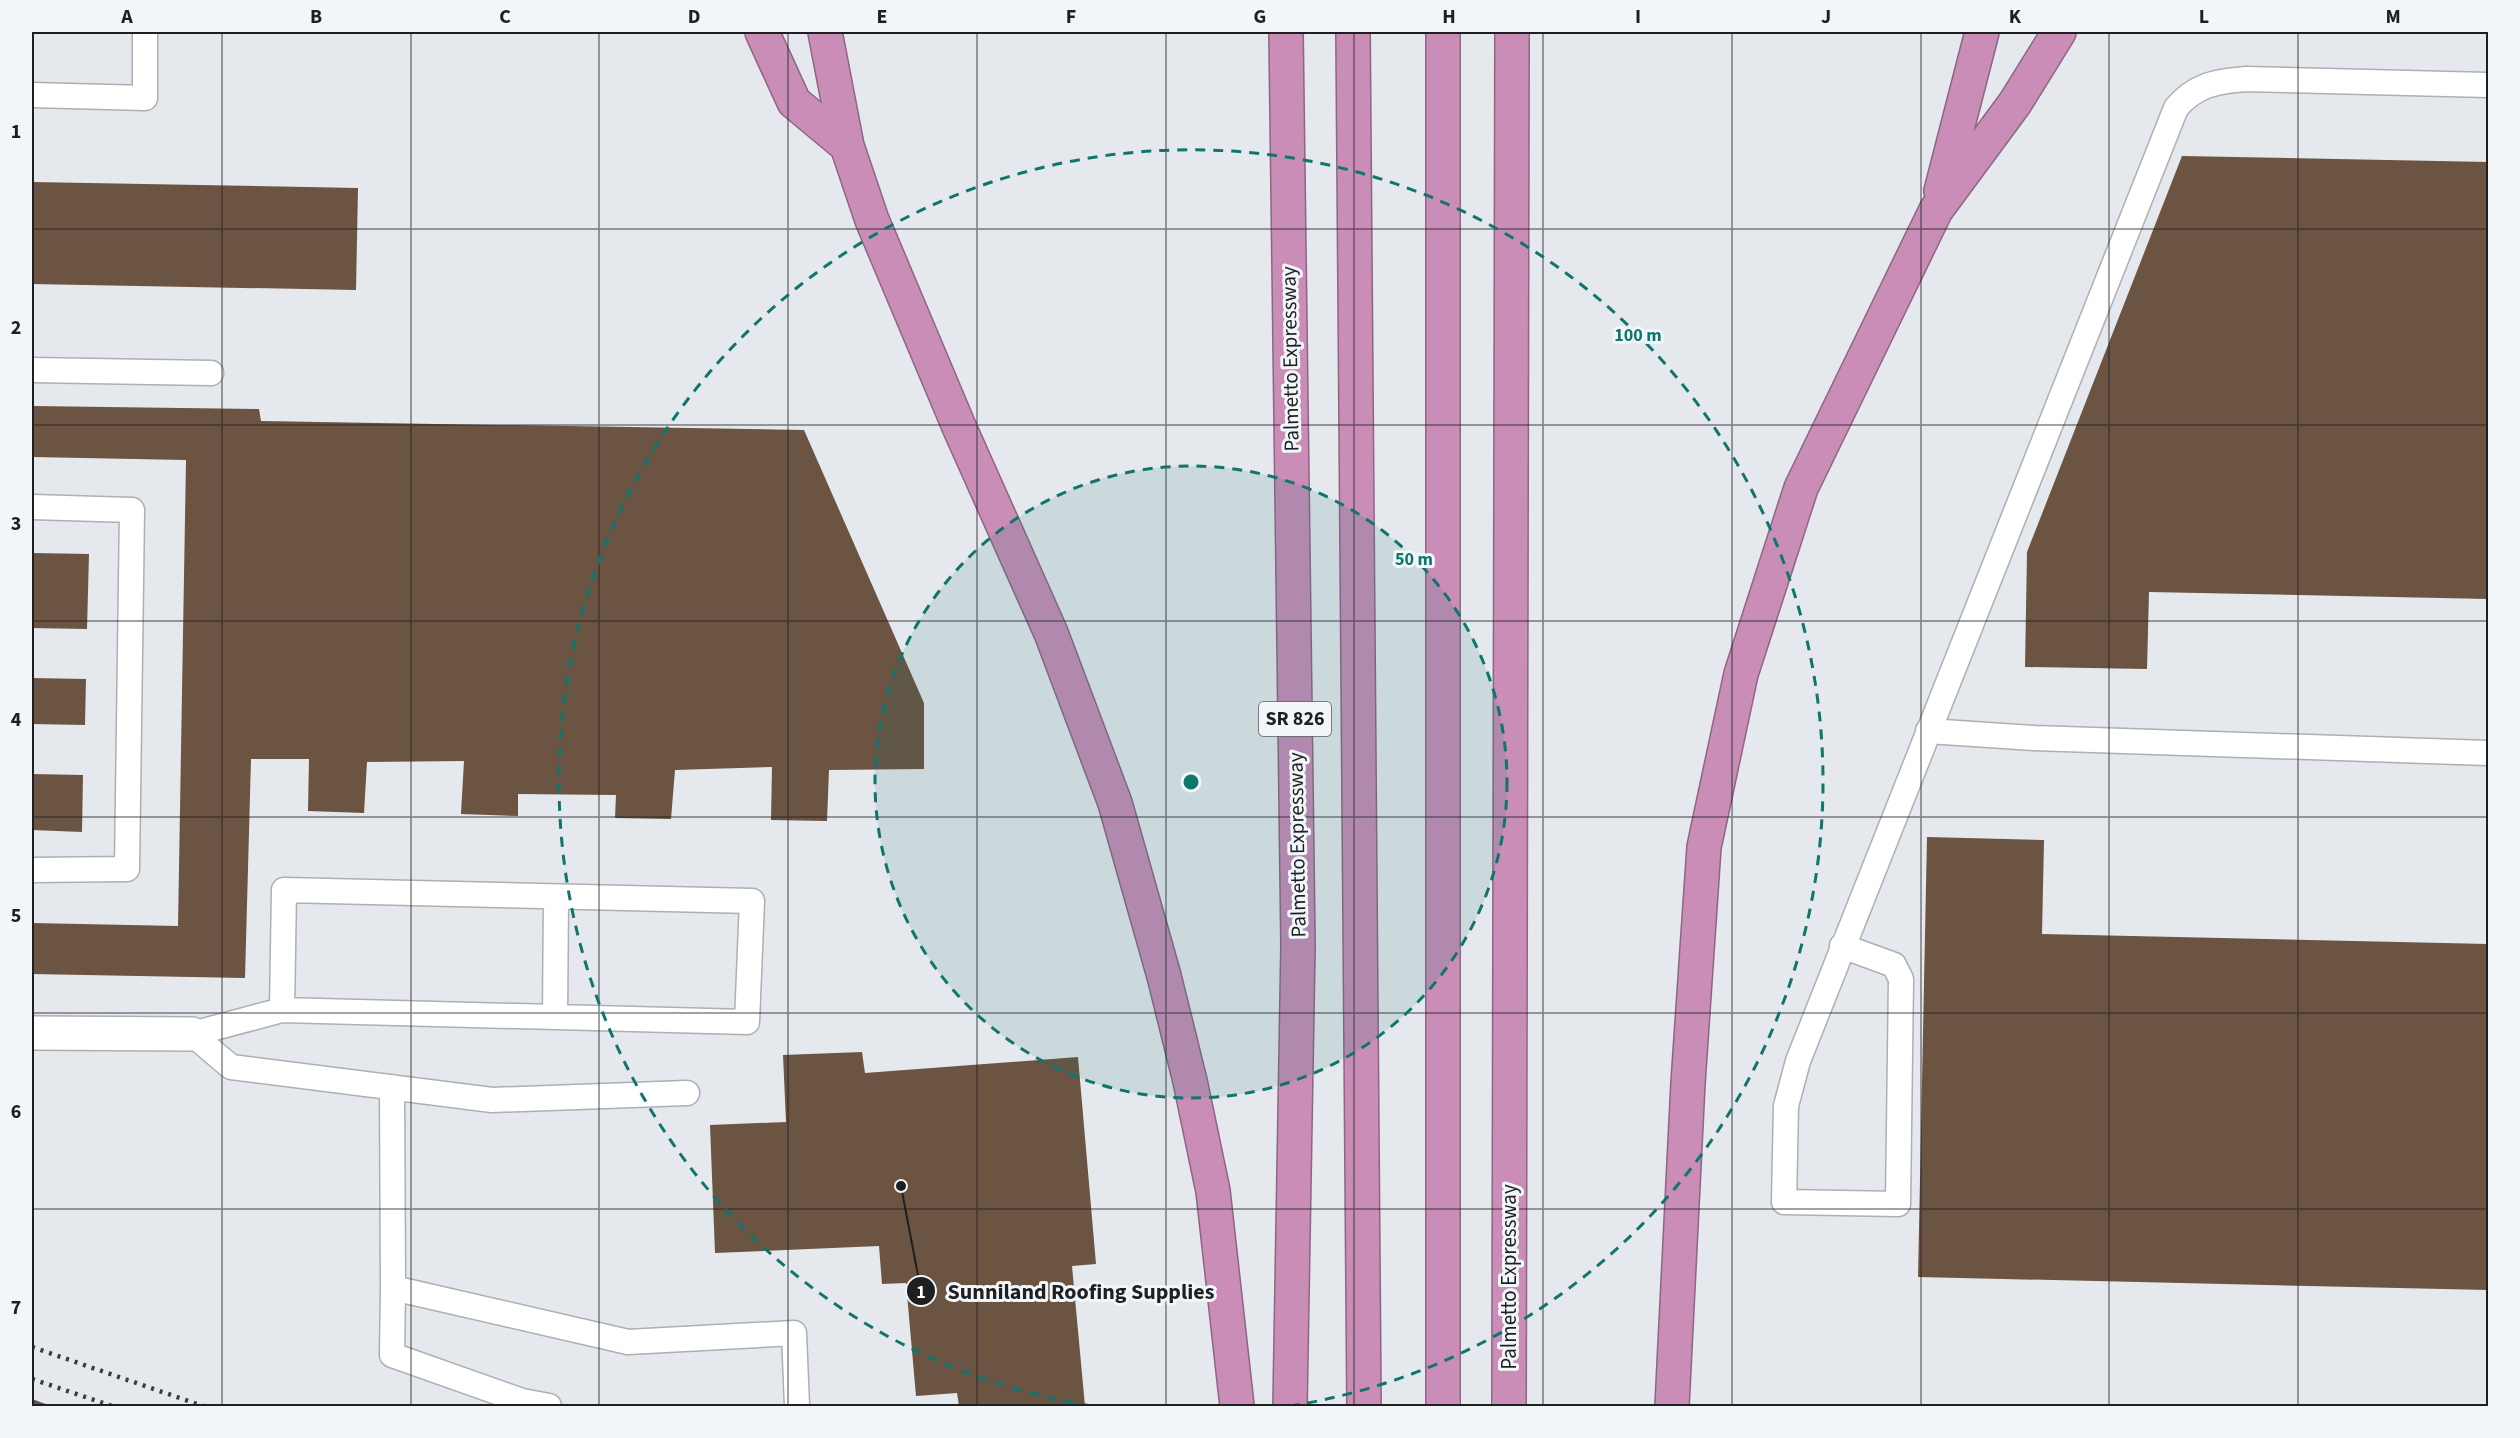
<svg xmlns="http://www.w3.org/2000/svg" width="2520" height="1438" font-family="'Source Sans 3',sans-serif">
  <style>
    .building { fill: #6b5442 }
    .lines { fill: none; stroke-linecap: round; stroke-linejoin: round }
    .service-casing { stroke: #acafb3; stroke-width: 27 }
    .minor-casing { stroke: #acafb3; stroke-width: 36 }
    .motorway-casing { stroke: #8d6683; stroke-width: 36 }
    .service { stroke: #fff; stroke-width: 24 }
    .minor { stroke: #fff; stroke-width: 33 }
    .motorway { stroke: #c98db8; stroke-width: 33 }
    .rail { stroke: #3a3c3d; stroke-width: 4.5; stroke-dasharray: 3 6; stroke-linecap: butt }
    .grid { fill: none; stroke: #1d1f20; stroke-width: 1.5; stroke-opacity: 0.55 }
    .ring { fill: none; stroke: #0f766e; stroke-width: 3; stroke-dasharray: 10 8 }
    .labels { text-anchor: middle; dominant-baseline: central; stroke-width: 6; stroke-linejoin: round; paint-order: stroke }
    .shield { fill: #f2f6f9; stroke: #5d6061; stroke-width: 1.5 }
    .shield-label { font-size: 20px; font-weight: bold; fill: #1d1f20 }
    .street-label { font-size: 21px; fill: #1d1f20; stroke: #f2f6f9 }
    .centre { fill: #0f766e; stroke: #f2f6f9; stroke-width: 3 }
    .ring-label { font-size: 18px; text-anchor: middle; font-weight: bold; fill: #0f766e; stroke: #f2f6f9; stroke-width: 6; stroke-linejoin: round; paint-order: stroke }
    .leader { fill: none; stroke: #1d1f20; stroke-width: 2 }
    .callout-dot { fill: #1d1f20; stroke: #f2f6f9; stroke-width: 2 }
    .mark-label { font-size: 18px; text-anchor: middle; font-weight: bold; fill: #fff }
    .callout-label { font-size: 22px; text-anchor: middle; font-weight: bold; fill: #1d1f20; stroke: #f2f6f9; stroke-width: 6; stroke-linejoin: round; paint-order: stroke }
    .neatline { fill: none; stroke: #1d1f20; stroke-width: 2 }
    .grid-label { font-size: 20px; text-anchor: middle; font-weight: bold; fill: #1d1f20 }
  </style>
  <rect width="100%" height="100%" fill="#e5e8ec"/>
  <path class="building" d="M2182,156L2488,162V599L2149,592L2147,669L2025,667L2027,552Z
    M32,182L358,188L356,290L32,284Z
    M32,406L259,409L261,421L804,430L924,703V769L829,770L827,821L771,820L772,767L675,770L671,819L615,818L616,795L518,794V816L461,814L464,761L367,762L364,813L308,811L309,759H251L245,978L32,974V923L178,926L186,460L32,457Z
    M32,553L89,554L87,629L32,628Z
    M32,678L86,679L85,725L32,724Z
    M32,774L83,775L82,832L32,830Z
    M1927,837L2044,840L2042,934L2488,944V1290L1918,1277Z
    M862,1052L865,1073L1078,1057L1096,1264L1072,1266L1085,1406H959L957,1393L916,1396L906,1283L882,1284L879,1246L715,1253L710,1125L786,1122L783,1055Z
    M32,1399L51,1406H32Z"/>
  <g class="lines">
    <defs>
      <path id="service" d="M32,95L145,98V32
        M32,370L211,373
        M32,507L132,510L127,869L32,870
        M1928,731L2034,738L2488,753
        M1842,946L1894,965L1901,979L1898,1204L1784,1202L1786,1106L1798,1061L2176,108C2195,85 2217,81 2246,79L2488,85
        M555,1017L556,897
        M192,1034L282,1010L747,1022L752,901L284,890L282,1010
        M192,1034L231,1067L492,1100L687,1093
        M392,1087L393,1288L628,1342L794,1333L797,1406
        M393,1288L392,1355L522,1401L549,1406"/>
      <path id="minor" d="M32,1033L192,1034"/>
      <path id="motorway" d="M762,32L794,102L847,146
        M825,32L847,146L872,220L960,429L1051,633L1115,803L1164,976L1190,1081L1213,1191L1237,1406
        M1286,32L1298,945L1290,1406
        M1353,32L1364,1406
        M1941,191L1982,32
        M1443,1406V32
        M1509,1406L1512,32
        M1672,1406L1688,1083L1704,847L1741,674L1801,488L1936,210L2015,103L2059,32"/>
    </defs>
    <use href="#service" class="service-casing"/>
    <use href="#minor" class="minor-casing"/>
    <use href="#motorway" class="motorway-casing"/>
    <use href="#service" class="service"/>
    <use href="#minor" class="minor"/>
    <use href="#motorway" class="motorway"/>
    <path class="rail" d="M32,1347L203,1406
      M32,1379L112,1406"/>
  </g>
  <path class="grid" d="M222,32V1406M411,32V1406M599,32V1406M788,32V1406M977,32V1406M1166,32V1406M1354,32V1406M1543,32V1406M1732,32V1406M1921,32V1406M2109,32V1406M2298,32V1406M32,229H2488M32,425H2488M32,621H2488M32,817H2488M32,1013H2488M32,1209H2488"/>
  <circle cx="1191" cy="782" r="316" fill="#0f766e" fill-opacity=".12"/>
  <g class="ring">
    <circle cx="1191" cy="782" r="316"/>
    <path d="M1092 1406A632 632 0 1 1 1290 1406"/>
  </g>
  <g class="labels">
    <rect class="shield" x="1259" y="702" width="72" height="34" rx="4.5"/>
    <g class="shield-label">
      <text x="1295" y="719">SR 826</text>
    </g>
    <g class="street-label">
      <text transform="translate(1290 359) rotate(-91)">Palmetto Expressway</text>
      <text transform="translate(1297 845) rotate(-91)">Palmetto Expressway</text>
      <text transform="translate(1509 1277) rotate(-90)">Palmetto Expressway</text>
    </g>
  </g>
  <circle cx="1191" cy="782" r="9" class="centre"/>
  <g class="ring-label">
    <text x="1638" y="341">100 m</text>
    <text x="1414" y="565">50 m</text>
  </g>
  <path class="leader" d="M901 1186L921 1291"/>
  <g class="callout-dot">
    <circle cx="901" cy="1186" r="6"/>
    <circle cx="921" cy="1291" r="15"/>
  </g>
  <g class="mark-label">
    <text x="921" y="1298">1</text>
  </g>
  <g class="callout-label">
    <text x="1081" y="1299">Sunniland Roofing Supplies</text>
  </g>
  <rect width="2520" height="1438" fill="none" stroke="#f2f6f9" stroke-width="66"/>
  <rect x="33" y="33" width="2454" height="1372" class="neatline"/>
  <g class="grid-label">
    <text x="127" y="23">A</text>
    <text x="316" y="23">B</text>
    <text x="505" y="23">C</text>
    <text x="694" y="23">D</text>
    <text x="882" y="23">E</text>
    <text x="1071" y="23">F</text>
    <text x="1260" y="23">G</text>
    <text x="1449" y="23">H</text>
    <text x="1638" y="23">I</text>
    <text x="1826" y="23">J</text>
    <text x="2015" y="23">K</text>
    <text x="2204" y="23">L</text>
    <text x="2393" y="23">M</text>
    <text x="16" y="138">1</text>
    <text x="16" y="334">2</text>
    <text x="16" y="530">3</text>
    <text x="16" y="726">4</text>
    <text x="16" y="922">5</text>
    <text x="16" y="1118">6</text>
    <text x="16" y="1314">7</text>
  </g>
</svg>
